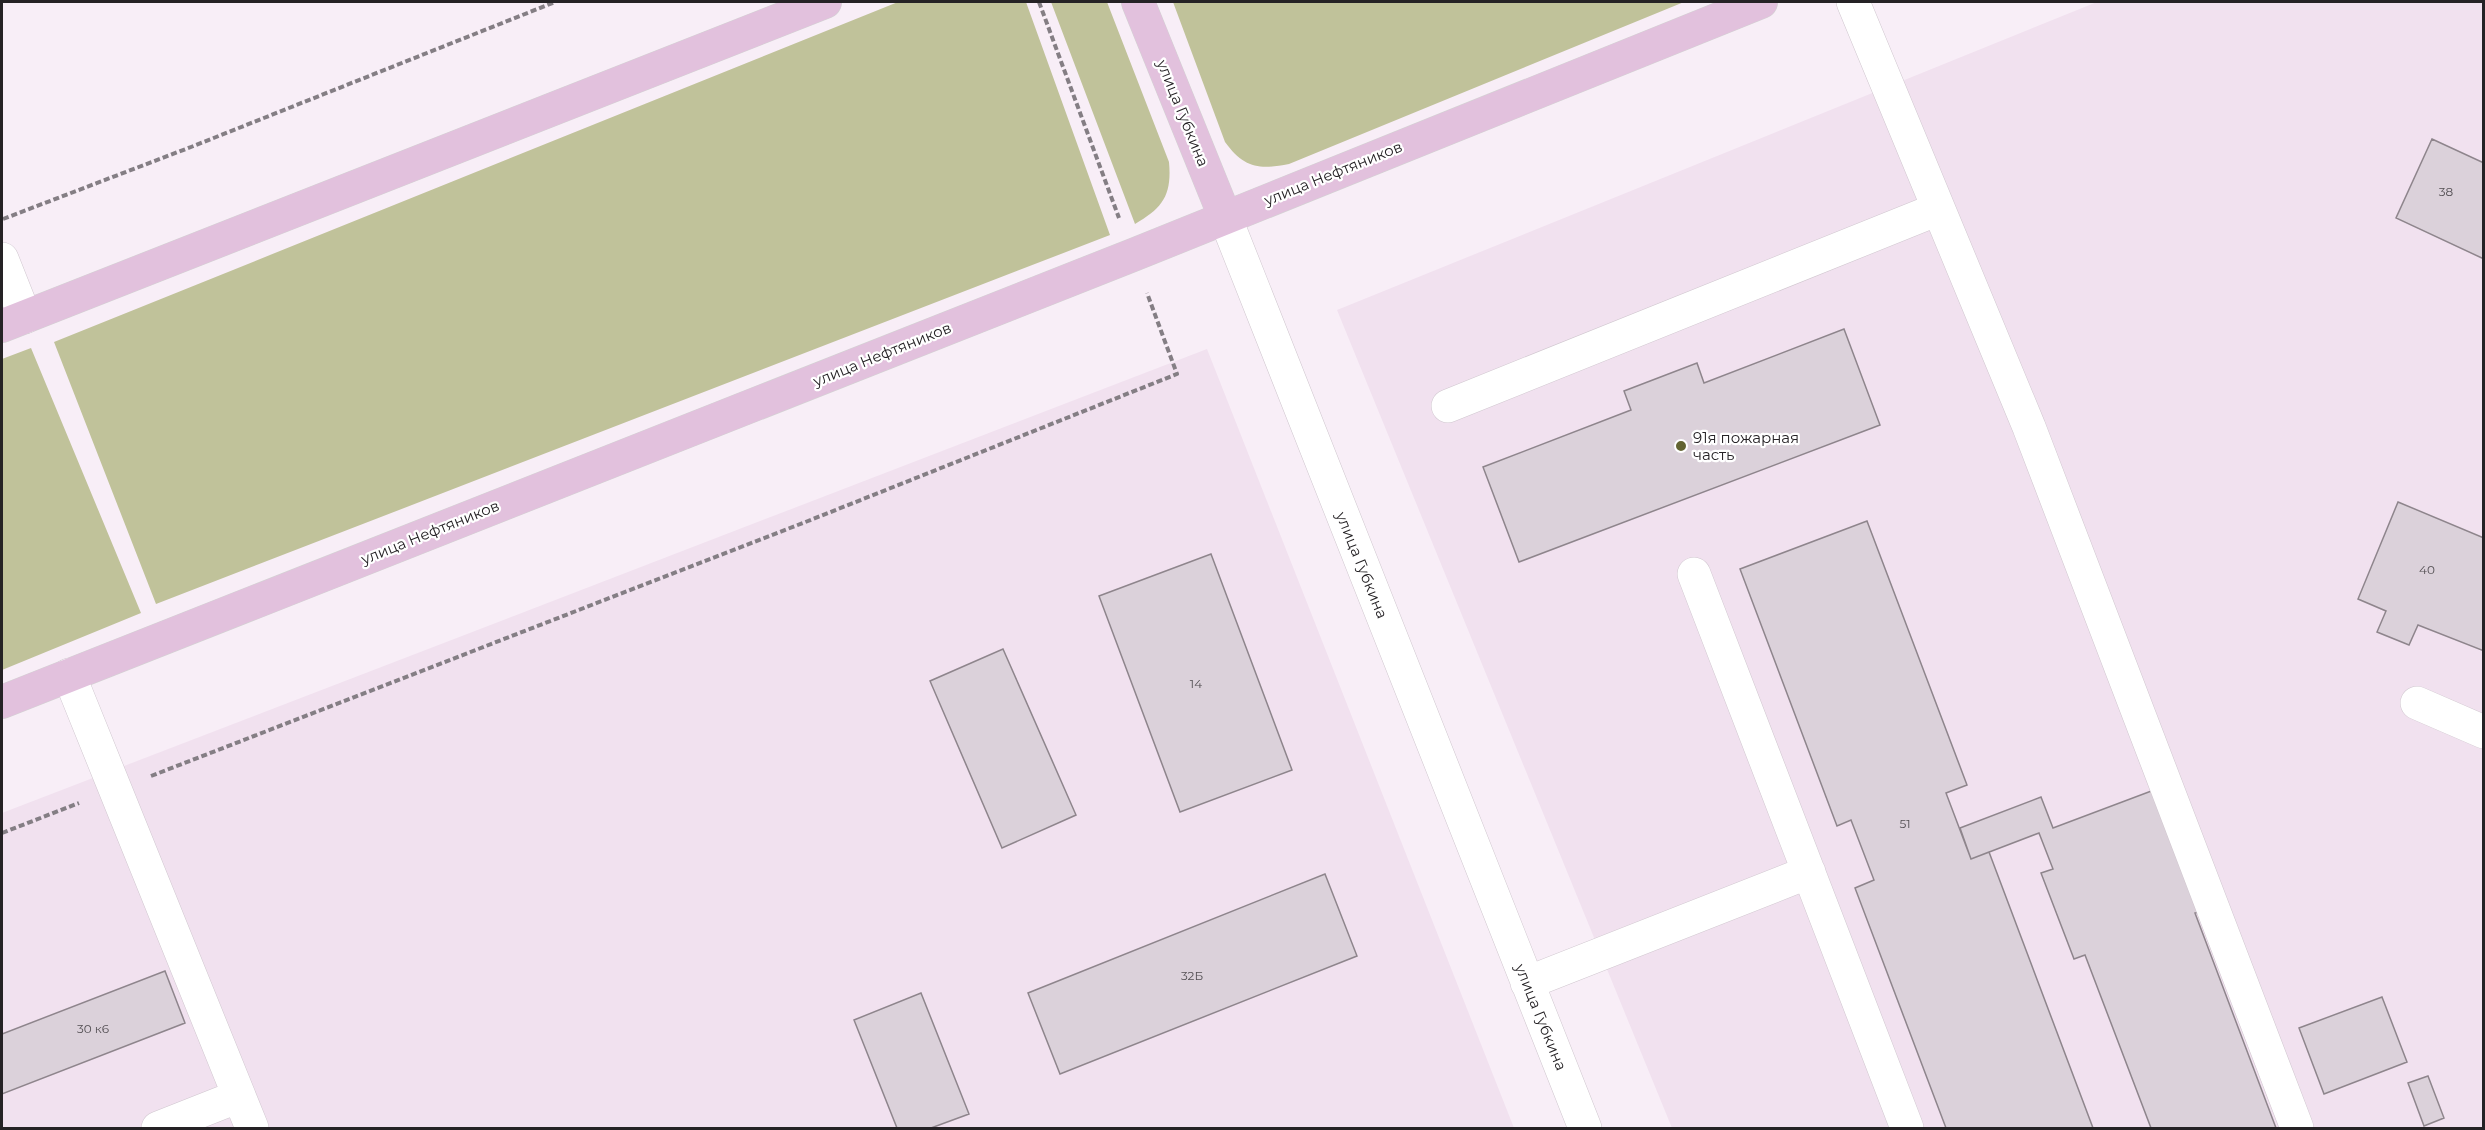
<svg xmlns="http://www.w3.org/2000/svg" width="2485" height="1130" font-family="Montserrat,sans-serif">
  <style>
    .built { fill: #f1e1ef }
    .green { fill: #c0c29a }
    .building { fill: #dbd1da; stroke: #8e858c; stroke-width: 1.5 }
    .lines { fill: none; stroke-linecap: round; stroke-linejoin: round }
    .minor-casing { stroke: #d0c7cf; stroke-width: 34 }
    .major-casing { stroke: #d3d3d3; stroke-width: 34 }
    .path { stroke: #847e84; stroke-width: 4; stroke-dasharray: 6 3; stroke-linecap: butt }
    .minor { stroke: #fff; stroke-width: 33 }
    .major { stroke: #e2c1dd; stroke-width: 33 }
    .poi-dot { fill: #626331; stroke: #fff; stroke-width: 2 }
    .labels { text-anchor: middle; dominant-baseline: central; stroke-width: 4.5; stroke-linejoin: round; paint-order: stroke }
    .number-label { font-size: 12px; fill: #524e52 }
    .street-label { font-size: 15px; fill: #252225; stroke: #fff }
    .poi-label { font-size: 15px; fill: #252225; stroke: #fff; text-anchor: start }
  </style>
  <rect width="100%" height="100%" fill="#f8eef7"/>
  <path class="built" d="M2097,2H2483V1128H1672L1337,310Z
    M1207,349L1514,1128H2V813Z"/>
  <path class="green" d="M898,2H1026L1110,235L156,604L54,342Z
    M1051,2H1107L1169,162C1172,195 1163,208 1135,224Z
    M1173,2H1684L1289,164C1259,170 1244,168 1225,142Z
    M31,348L141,613L2,670V359Z"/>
  <path class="building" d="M2432,139L2484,163V259L2396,218Z
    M1844,329L1880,425L1519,562L1483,467L1631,410L1624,391L1697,363L1704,383Z
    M2398,502L2484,538V651L2418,625L2409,645L2377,632L2386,611L2358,599Z
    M1867,521L1967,785L1946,793L1971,859L1989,852L2093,1128H1946L1855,888L1874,880L1851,820L1837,826L1740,569Z
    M1211,554L1292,770L1180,812L1099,596Z
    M1003,649L1076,815L1002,848L930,681Z
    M2154,790L2200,912L2195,913L2276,1128H2151L2085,955L2074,959L2041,873L2053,869L2039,833L1971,859L1960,828L2041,797L2053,828Z
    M1325,874L1357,956L1060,1074L1028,993Z
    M165,971L185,1023L2,1094V1034Z
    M921,993L969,1114L931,1128H897L854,1020Z
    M2382,997L2407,1062L2324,1094L2299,1028Z
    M2428,1076L2444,1118L2424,1126L2408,1083Z"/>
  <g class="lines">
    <defs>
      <path id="minor" d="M1853,2L2029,427L2297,1128
        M1225,217L1585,1128
        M2,259L25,317
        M1448,406L1938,209
        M1694,574L1907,1128
        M69,675L252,1128
        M2417,703L2484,732
        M1527,983L1809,872
        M158,1128L239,1096"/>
      <path id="major" d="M1138,2L1225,217
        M2,326L825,2
        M2,702L1133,255L1761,2"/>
    </defs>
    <use href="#minor" class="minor-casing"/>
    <use href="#major" class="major-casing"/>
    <path class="path" d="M1039,2L1119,218
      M3,219L191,147L555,2
      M151,776L808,521L1177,374L1147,293
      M2,833L79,803"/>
    <use href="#minor" class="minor"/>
    <use href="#major" class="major"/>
  </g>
  <circle class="poi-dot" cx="1681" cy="446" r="6"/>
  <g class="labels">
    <g class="number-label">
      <text x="2446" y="191">38</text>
      <text x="2427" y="569">40</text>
      <text x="1196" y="683">14</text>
      <text x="1905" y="823">51</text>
      <text x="1192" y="975">32Б</text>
      <text x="93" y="1028">30 к6</text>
    </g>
    <g class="street-label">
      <text transform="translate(1183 113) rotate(68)">улица Губкина</text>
      <text transform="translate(1333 173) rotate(-22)">улица Нефтяников</text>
      <text transform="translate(882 354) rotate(-22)">улица Нефтяников</text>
      <text transform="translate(430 532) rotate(-22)">улица Нефтяников</text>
      <text transform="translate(1362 565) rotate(68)">улица Губкина</text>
      <text transform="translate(1541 1017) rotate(68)">улица Губкина</text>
    </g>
    <g class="poi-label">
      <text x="1693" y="437">91я пожарная<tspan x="1693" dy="17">часть</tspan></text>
    </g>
  </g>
  <rect width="2485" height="1130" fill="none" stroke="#252225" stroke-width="6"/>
</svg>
